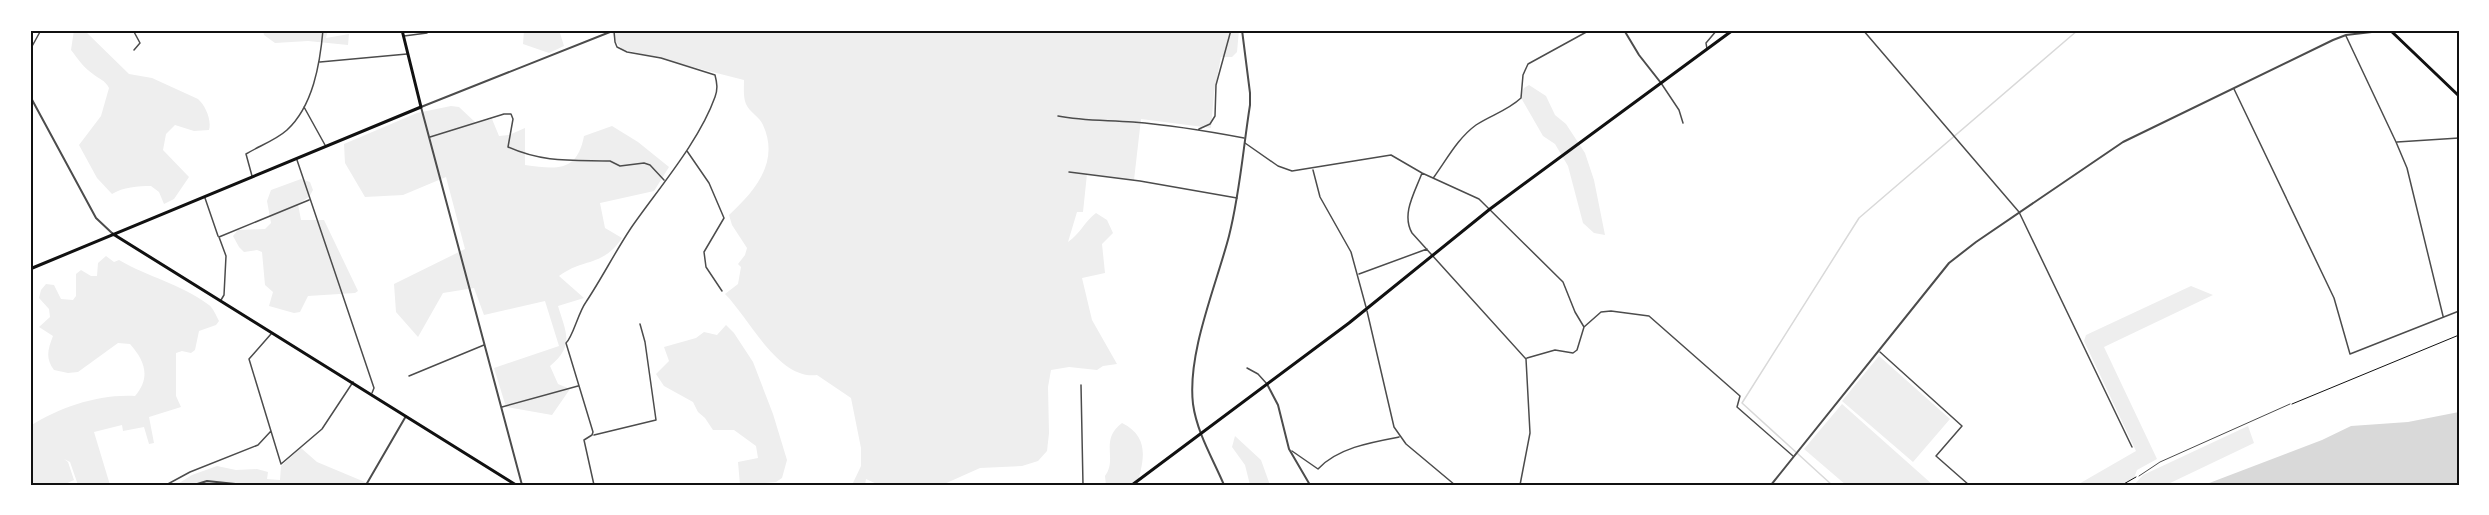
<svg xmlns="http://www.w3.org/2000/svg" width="2489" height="515" font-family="'Varela Round',sans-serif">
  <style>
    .green { fill: #eee }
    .water { fill: #d9d9d9 }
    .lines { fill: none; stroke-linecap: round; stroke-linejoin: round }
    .stream { stroke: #d9d9d9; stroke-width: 1.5 }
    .path { stroke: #111; stroke-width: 1 }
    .service { stroke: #4c4c4c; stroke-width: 1 }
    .minor { stroke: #4c4c4c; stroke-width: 1.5 }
    .tertiary { stroke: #4c4c4c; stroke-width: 2 }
    .primary { stroke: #111; stroke-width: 3 }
    .neatline { fill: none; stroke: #111; stroke-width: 2 }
  </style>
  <rect width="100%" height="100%" fill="#fff"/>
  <path class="green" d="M74,30H84L129,74L152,78L198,99C205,105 212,120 209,130L194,131L175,125L166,134L163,150L189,177L174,199L164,204L159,192L151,186C138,186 123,187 112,194L97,178L79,145L101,116L109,88C105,80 99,79 93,74C84,68 78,59 71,50Z
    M263,30H328L326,38L349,34L348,45L308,41L275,43L264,35Z
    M524,30H559L564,46L549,53L523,44Z
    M611,30H1239L1237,52L1232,57H1221L1214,93L1211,128L1141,119L1134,180L1087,174L1083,212H1077L1068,242C1080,234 1084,222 1096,213L1107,220L1113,233L1102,244L1105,273L1082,278L1092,320L1117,364L1103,366L1097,370L1069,367L1051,370L1048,387L1049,433L1047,451L1038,461L1022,466L980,468L942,485H879L866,479L865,485H852L861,466V448L851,398L817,375C778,380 750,319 725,294L738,284L741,267L738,264L745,255L747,248L732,225L729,215C755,191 780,162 763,125C760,117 749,112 746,104C743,97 744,87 744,80L622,49L616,42Z
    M1529,85L1546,96L1555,115L1566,124L1585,153L1594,180L1605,235L1594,233L1583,223L1568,166L1555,144L1543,136L1520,96L1524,88Z
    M451,106L459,107L476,123L492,119L499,136L509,135L525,128V165C556,169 577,173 584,136L612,126L638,142L669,167L654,191L600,203L605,228L622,238C603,267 583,258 559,276L584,298L558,306C566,333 575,345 550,366L558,384L570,389L552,415L506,407L494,368L559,346L545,301L484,315L474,288L443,293L418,337L396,312L394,284L465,249L446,177L403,195L365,197L345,163L344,144L417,113Z
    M301,179L310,182L313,190L309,197L298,204L301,220H324L358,291L355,293L308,296L300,312L294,313L269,306L273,292L265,285L262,252L257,250L244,252L239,247L233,236L238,230L265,229L271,223L267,201L271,190Z
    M106,256L114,262L119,260C148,277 181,284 209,305C213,308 216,315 219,321L216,325L199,331L195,350L191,353L182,351L176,353V396L181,407L149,417L154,443L149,444L144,427L123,431L122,425L94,432L110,485H78L70,462L64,459L68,462L74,480L63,485H30V426C61,407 98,394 135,396C151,377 145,361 130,344L118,343L78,372L68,373L54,370C45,358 48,349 53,336L39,327L50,317L49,309L39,298L41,290L46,284L54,285L61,299L73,300L76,296V274L81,270L91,276H97L98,263Z
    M2191,286L2213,295L2104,347L2157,459L2137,470L2134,478L2121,485H2077L2136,451L2084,341L2086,335Z
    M726,325L734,333L753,362L773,414L787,460L782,478L776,482L740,485L738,462L758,458L756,446L734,430H713L705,418L698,412L693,402L664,386L656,374L669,361L664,347L696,338L704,332L717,335Z
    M1879,356L1950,419L1913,462L1842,401Z
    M1842,404L1933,485H1846L1804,449Z
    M1122,423C1150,437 1144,460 1137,485H1106L1105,476C1118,459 1099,440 1122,423Z
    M2248,426L2254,443L2166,485H2134L2143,475Z
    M1235,436L1261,460L1270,485H1250L1245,465L1232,447Z
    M301,448L317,462L372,485H176L192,475L217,466L236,470L257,469L268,472L267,479L280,480L281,466Z"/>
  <path class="water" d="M2459,412V485H2204L2322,440L2351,426L2408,422Z"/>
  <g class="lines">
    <path class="stream" d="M1832,485L1742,403L1859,218L2078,30"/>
    <path class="path" d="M2292,404L2459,335
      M2122,485L2136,477"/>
    <path class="service" d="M2139,476L2160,462L2290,404"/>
    <path class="minor" d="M133,30L140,43L134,50
      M1863,30L2019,212L2132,447
      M404,36L427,33
      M2346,36L2396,142L2407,168L2443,316
      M30,38L33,44
      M1707,49L1706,43L1717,30
      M30,50L41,30
      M320,62L407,54
      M1661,83L1679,110L1683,123
      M2234,89L2334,298L2350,354L2459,311
      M304,107L325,145
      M1058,116C1083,121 1107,120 1133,122C1170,125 1207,131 1244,138
      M1199,129L1210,124L1215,116L1216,85L1231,30
      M430,137L504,114H511L513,119L508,147C544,163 572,160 610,161L620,166L644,163L650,165L664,180
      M2397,142L2459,138
      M1245,143L1278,166L1292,171L1391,155L1422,173L1479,199L1563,282L1575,312L1584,327
      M687,151L709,183L724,218L704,252L706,267L722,291
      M297,160L374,388L372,393
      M1313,170L1320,197L1351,252L1366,307
      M1069,172L1140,181L1237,198
      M1422,173C1415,192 1401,214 1412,233L1526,359L1530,433L1520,485
      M252,176L246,154C259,146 276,140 287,130C313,106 320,64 323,30
      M1434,177C1447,159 1458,138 1476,125C1491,115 1507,111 1521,98L1523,75L1528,64L1590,30
      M205,198L218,236
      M1359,274L1427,249
      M221,300L224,295L226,256L219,237L309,200
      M1367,311L1394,427L1406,444L1455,485
      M271,334L249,359L281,464L322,429L353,382
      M1880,352L1962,426L1936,456L1969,485
      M1527,358L1555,350L1573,353L1577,350L1584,327L1601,312L1611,311L1649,316L1740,396L1737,407L1793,456
      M1247,368L1258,374L1267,384
      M409,376L484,345
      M1081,385L1083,485
      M502,407L578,386
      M594,435L656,420L645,342L640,324
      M1292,451L1318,469C1337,448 1372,442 1399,437
      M166,485L190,472L258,445L271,431
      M594,485L584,440L592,435L593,432L566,343C573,337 578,313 586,302C602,278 615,252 631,228C658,189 699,142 715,97C718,89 717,83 715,75L661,58L627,52L617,47L615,42L614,31"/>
    <path class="tertiary" d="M1624,30L1639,55L1661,83
      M30,96L96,218L113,234
      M1267,384L1278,405L1289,449L1310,485
      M194,485L207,481L245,485
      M366,485L406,416
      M522,485L421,107L615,30
      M1224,485C1213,459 1197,433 1193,404C1187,353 1216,286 1229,236C1240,193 1243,149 1250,105V93L1242,30
      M1771,485L1949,263L1976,242L2123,142L2333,40L2346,35L2389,30"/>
    <path class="primary" d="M2390,30L2459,96
      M113,234L516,485
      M30,269L421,107L402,30
      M1132,485L1349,323L1490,209L1733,30"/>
  </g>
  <rect width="2489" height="515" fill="none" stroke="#ffffff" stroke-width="63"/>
  <rect x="32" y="32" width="2426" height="452" class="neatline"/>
</svg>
